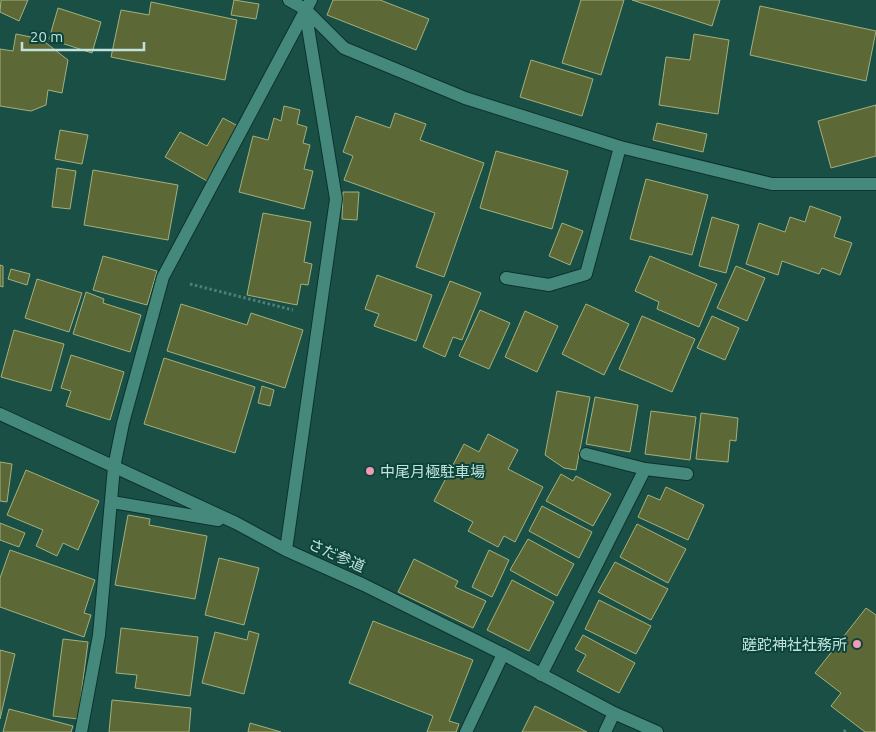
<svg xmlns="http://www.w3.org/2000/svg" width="876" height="732" font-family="Ubuntu,'Noto Sans JP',sans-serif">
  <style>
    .building { fill: #5d6837; stroke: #a3b07c }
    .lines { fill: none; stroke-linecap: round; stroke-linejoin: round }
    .lane-casing { stroke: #0d322c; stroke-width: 14 }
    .street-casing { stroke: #0d322c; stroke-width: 14 }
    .path { stroke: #517f77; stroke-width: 3; stroke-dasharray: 2.5 2.5; stroke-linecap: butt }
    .lane { stroke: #45897c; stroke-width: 12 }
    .street { stroke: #45897c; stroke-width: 12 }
    .poi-dot { fill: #f09ab5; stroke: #0c443b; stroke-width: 2 }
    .labels { text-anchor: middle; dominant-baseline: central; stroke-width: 4; stroke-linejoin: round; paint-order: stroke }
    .poi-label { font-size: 15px; fill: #c2e3db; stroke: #0c443b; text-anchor: start }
    .street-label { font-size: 15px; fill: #c2e3db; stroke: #0c443b }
  </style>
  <rect width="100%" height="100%" fill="#1a4f46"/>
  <path class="building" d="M1,0H28L19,21L0,12Z
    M234,0L259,4L256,19L231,15Z
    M333,0H380L429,19L416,50L327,15Z
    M581,0H624L601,75L562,63Z
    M632,0H720L712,26Z
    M151,2L237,20L225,80L111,57L121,10L149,15Z
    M760,6L876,31L866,81L750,55Z
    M58,8L101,22L92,53L49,39Z
    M16,34L41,39L68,60L62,93L48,90L46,105L31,111L0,106V49L13,51Z
    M694,34L729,40L718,114L659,105L666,57L690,60Z
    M531,60L593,79L582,116L520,97Z
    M876,105V156L831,168L818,121Z
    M284,106L300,110L297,124L307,127L303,143L310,145L304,169L313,171L304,209L239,192L253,136L268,140L274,118L281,121Z
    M395,113L426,124L420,140L484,163L444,277L416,267L435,213L344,180L353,156L343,152L356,116L390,128Z
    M223,118L238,126L207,181L165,157L180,132L207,146Z
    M657,123L707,134L703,152L653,140Z
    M60,130L88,135L82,164L55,159Z
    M496,151L568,171L552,229L480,208Z
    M57,168L76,171L70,209L52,207Z
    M93,170L178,185L168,240L84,225Z
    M646,179L708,195L692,255L630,239Z
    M343,192H359L357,220L342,219Z
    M810,206L841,217L834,237L852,243L840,275L822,268L819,274L782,261L778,275L746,264L759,223L785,232L790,217L805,222Z
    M263,213L311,222L304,262L312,264L308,285L301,284L297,305L247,295Z
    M712,217L739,225L726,273L699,266Z
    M562,223L583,231L570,265L549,256Z
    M103,256L157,271L147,305L93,290Z
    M650,256L717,284L699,327L657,309L659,302L635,291Z
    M0,265L3,266V287L0,286Z
    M736,266L765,278L747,321L717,308Z
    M11,269L30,274L27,285L8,279Z
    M377,275L432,295L416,341L374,326L379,314L365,309Z
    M37,279L82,293L69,332L25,318Z
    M450,281L481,293L462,340L453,337L445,357L423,347Z
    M86,292L104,299L103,303L141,315L130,352L73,334Z
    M181,304L247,325L251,313L303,330L285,388L167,351Z
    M586,304L629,324L604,375L562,354Z
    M480,310L510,323L489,369L459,356Z
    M525,311L558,326L537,372L505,357Z
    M642,316L695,339L672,392L619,369Z
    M712,316L739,328L725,360L697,348Z
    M14,330L64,344L51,391L1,377Z
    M71,355L124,372L110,420L66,406L71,391L61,388Z
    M164,358L255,387L235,453L144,424Z
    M262,386L274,390L270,406L258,403Z
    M557,391L590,397L576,470L564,468L545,455Z
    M595,397L638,405L630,452L586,444Z
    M651,411L696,417L690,460L645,454Z
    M701,413L738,418L736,441L730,440L728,462L696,459Z
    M488,434L518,450L508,469L543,487L515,542L504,536L498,547L468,531L473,522L434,501L464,444L479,452Z
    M0,462L12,464L7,502L0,501Z
    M26,470L99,501L78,550L63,543L57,556L36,546L43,530L7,515Z
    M561,474L573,481L576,476L611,494L593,526L546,501Z
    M666,487L704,505L688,540L638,517L648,495L660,500Z
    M542,506L592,532L579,558L529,531Z
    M128,515L150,519L149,525L207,536L195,599L115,585Z
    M0,523L25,533L19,547L0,540Z
    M637,524L686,549L668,583L620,557Z
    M528,539L574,564L557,596L510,570Z
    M10,550L95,580L84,613L91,615L84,637L0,607V578Z
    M489,550L509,560L492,597L472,587Z
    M219,558L259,568L244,625L205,615Z
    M414,559L458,581L455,587L486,601L473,628L398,592Z
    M615,562L668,589L651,620L598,592Z
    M512,580L554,602L529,651L487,630Z
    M599,600L651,626L636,654L585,629Z
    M866,608L876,615V732H865L831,706L841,693L815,673Z
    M373,621L473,660L449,721L459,724L456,732H427L433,716L349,683Z
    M121,628L198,637L190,696L135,688L137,675L116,673Z
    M249,631L259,634L244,694L202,683L215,632L247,640Z
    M583,635L635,663L619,693L577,671L586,655L575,649Z
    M63,639L88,642L78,719L53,716Z
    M0,650L15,654L0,719Z
    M112,700L191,708L189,732H109Z
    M535,706L587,732H522Z
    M9,709L73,726L71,732H3Z
    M250,723L281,732H248Z"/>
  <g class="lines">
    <defs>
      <path id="lane" d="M506,278L549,285L586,274L620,147
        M466,732L503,654"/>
      <path id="street" d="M289,0L305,9L344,48L465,98L620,147L772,184H876
        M0,414L236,523L286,550L364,585L503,654L614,713L657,732
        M586,454L645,469L687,474
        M112,502L218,520
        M286,550L336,199L305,9
        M541,675L645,469
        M81,732L99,635L114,467L123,423L163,277L311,0
        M605,732L614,713"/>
    </defs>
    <use href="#lane" class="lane-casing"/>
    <use href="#street" class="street-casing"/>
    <path class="path" d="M190,284L293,310
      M844,732L847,728"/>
    <use href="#lane" class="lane"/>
    <use href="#street" class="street"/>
  </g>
  <g class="poi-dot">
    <circle cx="370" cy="471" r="5"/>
    <circle cx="857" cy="644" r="5"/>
  </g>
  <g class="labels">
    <g class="poi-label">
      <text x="380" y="471">中尾月極駐車場</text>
      <text x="847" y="644" text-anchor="end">蹉跎神社社務所</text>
    </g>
    <g class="street-label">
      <text transform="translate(337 555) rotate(24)">さだ参道</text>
    </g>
  </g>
  <path d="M22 42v8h122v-8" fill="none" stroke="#c2e3db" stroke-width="2.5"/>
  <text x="30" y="42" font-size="15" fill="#c2e3db" stroke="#0c443b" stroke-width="4" paint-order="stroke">20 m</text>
</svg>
